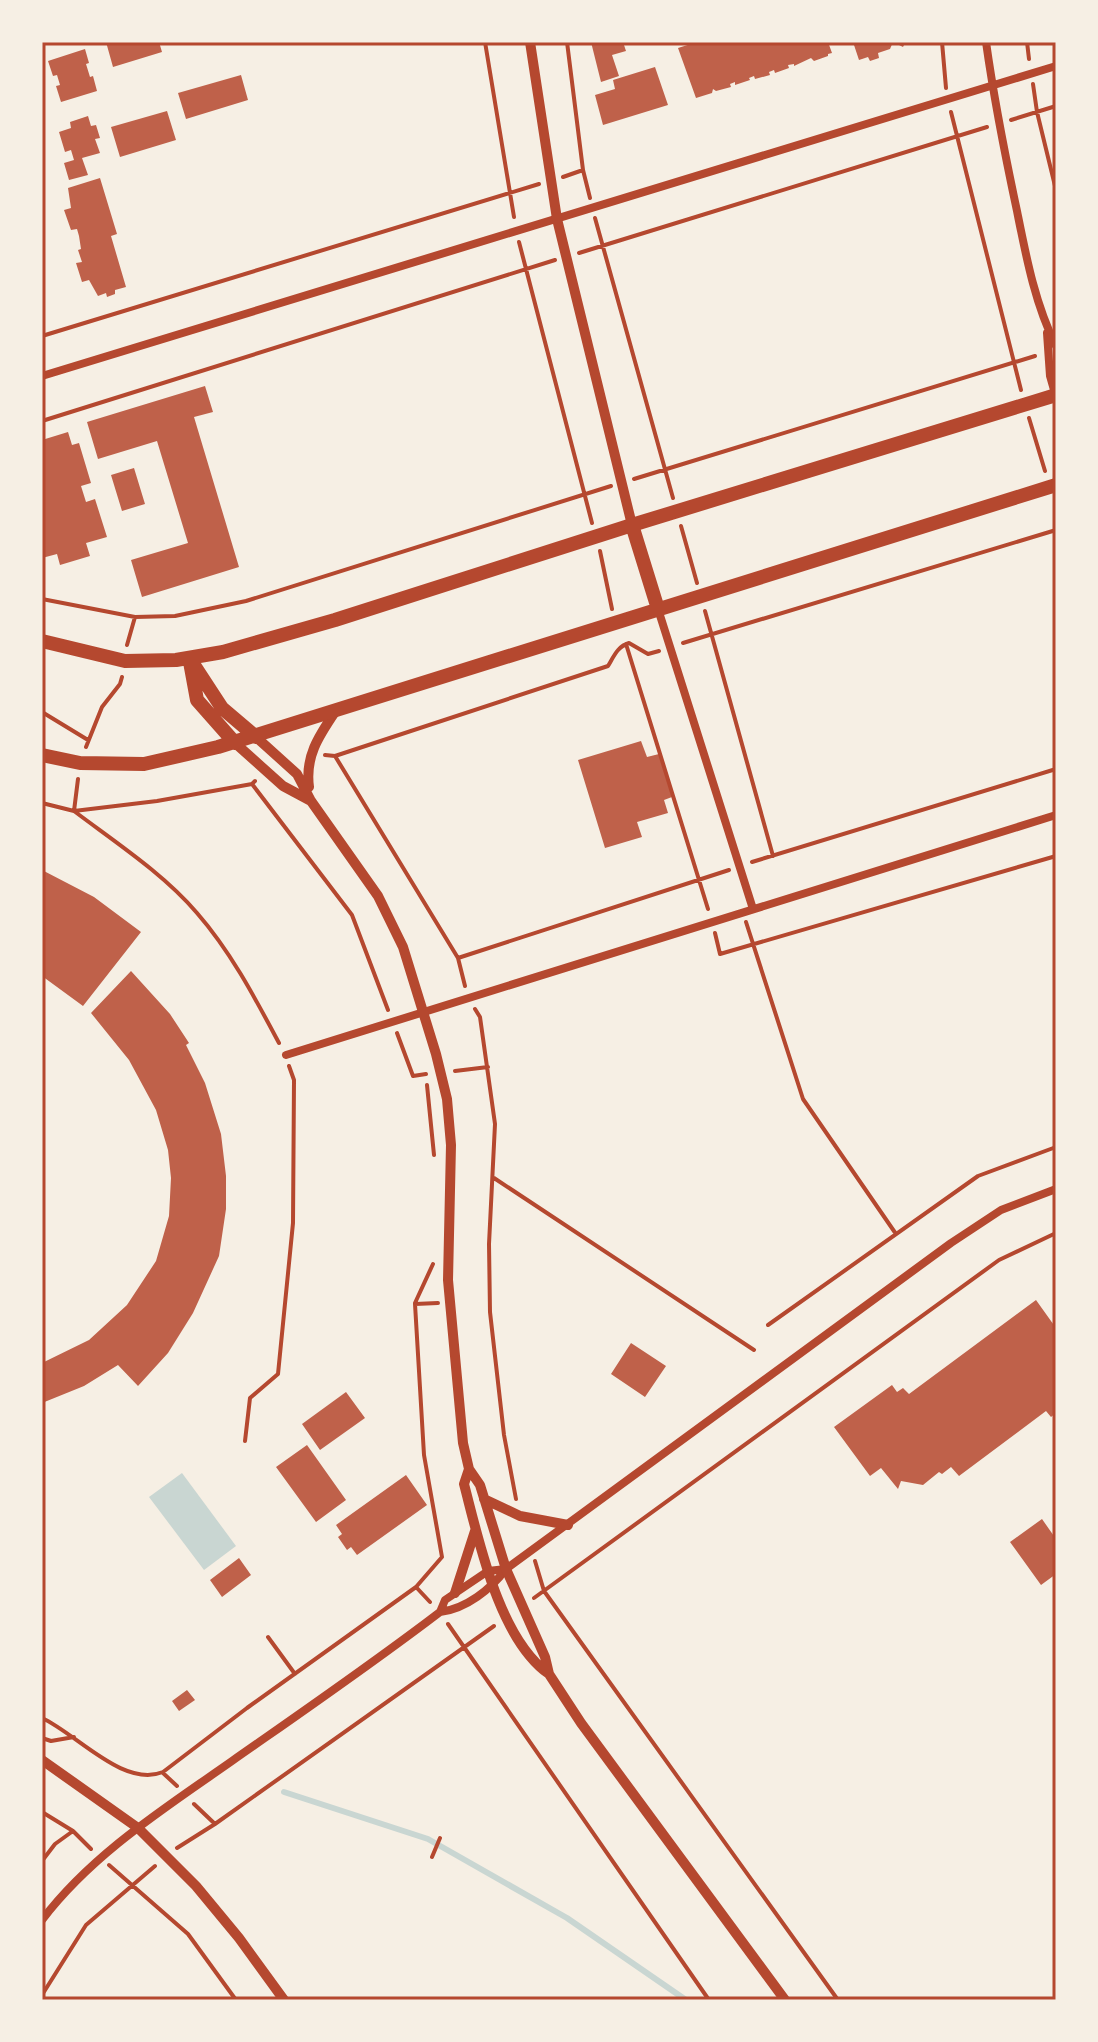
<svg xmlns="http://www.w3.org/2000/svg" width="1098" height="2042" font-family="Rubik,sans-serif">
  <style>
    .water { fill: #c9d6d2 }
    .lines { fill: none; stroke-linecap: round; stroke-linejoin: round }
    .stream { stroke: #c9d6d2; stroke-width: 6 }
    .building { fill: #bf614a }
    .path { stroke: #b5482f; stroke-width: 4 }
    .minor { stroke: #b5482f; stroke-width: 8 }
    .tertiary { stroke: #b5482f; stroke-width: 10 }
    .trunk { stroke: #b5482f; stroke-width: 14 }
    .neatline { fill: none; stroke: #b5482f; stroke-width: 3 }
  </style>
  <rect width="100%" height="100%" fill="#f6efe4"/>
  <path class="water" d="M182,1473L236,1546L204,1570L149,1497Z"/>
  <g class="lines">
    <path class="stream" d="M284,1792L428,1839L567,1918L686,2000"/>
  </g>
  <path class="building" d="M106,42H159L162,52L113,67Z
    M591,42H623L626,51L612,55L619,76L601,82Z
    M697,42H828L832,53L828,54V56L814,61L811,58L794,66V64L788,65L789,68L775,73L774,70L769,72L770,75L755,79L754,76L749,78L750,80L735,85V82L730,84L731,87L716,91L713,89L712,93L696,98L678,48Z
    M853,42H911L910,45L905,43L903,47L893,42L890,49L878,53L879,58L870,61L868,57L859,60Z
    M85,49L89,63L86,64L90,77L93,76L97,91L61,102L56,86L60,85L57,75L53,76L48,61Z
    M655,67L668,105L603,125L595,95L615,89L613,80Z
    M241,75L248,100L186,119L178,93Z
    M167,111L176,140L120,157L111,127Z
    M88,116L91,126L96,125L100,138L95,139L100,153L82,158L88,175L69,180L64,163L74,160L71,150L65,152L59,132L71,128L70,122Z
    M100,178L117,234L111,236L126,287L115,290V294L107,297L106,293L98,296L89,280L82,282L76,263L82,262L78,250L81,249L79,236L77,229L71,230L64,210L71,208L68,188Z
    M205,386L213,412L194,417L239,567L142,597L131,560L188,543L157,441L98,459L87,422Z
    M68,432L72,445L79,443L91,483L81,486L86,502L95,499L107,537L86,543L90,556L60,565L57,554L42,558V440Z
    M134,468L145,504L122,511L111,475Z
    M641,741L647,757L659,754L672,797L664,800L668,813L637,822L642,837L605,848L578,760Z
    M42,870L94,897L141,932L83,1006L42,976Z
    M131,971L170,1014L189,1043L186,1045L205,1083L221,1134L226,1176V1209L219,1256L193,1313L168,1353L138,1386L118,1365L84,1386L42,1403V1363L89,1340L127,1305L156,1261L169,1216L171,1178L168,1150L156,1110L129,1060L91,1013Z
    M1036,1300L1056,1328V1413L1051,1417L1046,1411L959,1476L951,1467L942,1474L939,1472L923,1485L901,1481L898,1489L881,1468L870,1476L834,1427L892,1385L897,1392L903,1388L909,1394Z
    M631,1343L666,1366L645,1397L611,1374Z
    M346,1392L365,1418L320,1450L302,1424Z
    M307,1445L346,1500L316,1522L276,1467Z
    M406,1475L427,1505L357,1555L351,1547L347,1550L338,1537L342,1534L336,1525Z
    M1042,1519L1056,1539V1574L1041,1585L1010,1542Z
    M239,1558L251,1575L222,1597L210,1580Z
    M187,1690L195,1700L179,1711L172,1701Z"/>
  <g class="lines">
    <path class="path" d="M485,42L514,217
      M567,42L583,170L590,198
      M942,42L946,88
      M1027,42L1029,59
      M1033,84L1037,112L1056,190
      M951,112L1021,390
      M1011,120L1056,106
      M563,177L583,170
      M595,218L673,498
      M519,242L592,523
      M579,253L987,127
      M42,336L539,184
      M1029,418L1045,471
      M42,421L555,260
      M634,479L1035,356
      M681,526L697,583
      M600,551L612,609
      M42,599L135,617L175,616L246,601L611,486
      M705,611L773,856
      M683,643L1056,530
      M626,644L708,909
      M127,645L135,617
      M42,712L88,740
      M86,747L102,707L120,684L122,677
      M325,755L335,756L608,666C614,656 618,646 629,643L648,654L659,651
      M335,756L458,958L465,986
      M78,779L74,811C115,842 164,874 197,913C231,952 255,998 279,1043
      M252,784L352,915L388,1010
      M42,803L74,811L157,801L252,784L255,781
      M752,862L1056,769
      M746,922L803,1099L896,1234
      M715,933L720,954L1056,856
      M458,958L729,870
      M475,1009L480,1017L495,1124L489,1244L490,1312L504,1435L516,1499
      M397,1033L413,1076L426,1074
      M455,1071L488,1067
      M427,1085L434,1155
      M494,1178L754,1350
      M415,1303L433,1264
      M768,1325L978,1176L1056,1147
      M245,1441L250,1398L278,1374L293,1223L294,1080L289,1066
      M535,1561L544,1591L838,2000
      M534,1598L999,1260L1056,1233
      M430,1602L416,1587L442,1557L424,1455L415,1304L438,1303
      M448,1624L709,2000
      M268,1637L295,1674
      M42,1718C77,1734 123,1788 163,1772L247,1708L416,1587
      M42,1738L51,1741L74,1737
      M163,1773L177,1786
      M194,1804L215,1824
      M42,1812L73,1831L55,1844L42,1861
      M73,1831L91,1849
      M177,1848L215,1824L494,1626
      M432,1857L440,1838
      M109,1865L188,1934L236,2000
      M42,1995L86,1925L155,1866"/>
    <path class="minor" d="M986,42C994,99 1005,155 1017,211C1026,256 1035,304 1056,346
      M1047,333L1050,376L1056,397
      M42,376L1056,66
      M658,609L753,909
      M286,1055L1056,815
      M440,1612L445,1600L488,1571L506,1569
      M42,1920C92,1854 165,1808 232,1761C302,1712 372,1664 440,1612C466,1609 491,1589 506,1569L951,1243L1001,1210L1056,1189"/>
    <path class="tertiary" d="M530,42L557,219L632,525
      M256,737L297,774L311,801L378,896L403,947L436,1054L447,1099L451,1145L448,1280L463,1443L469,1469L480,1485L506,1569L545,1657L549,1674L581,1723L785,2000
      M235,743L283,786L311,801
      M309,787C305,757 318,737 335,712
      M469,1469L464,1484C479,1541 499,1639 549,1674
      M484,1499L520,1516L568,1525
      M455,1593L475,1531
      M42,1760L138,1828L196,1886L239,1938L284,2000"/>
    <path class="trunk" d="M632,525L658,609
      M42,641L125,661L176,660L223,652L335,620L632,525L1056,395
      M190,659L222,708L256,737
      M190,662L197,700L235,743
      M42,755L80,763L144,764L218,747L1056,485"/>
  </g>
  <rect width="1098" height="2042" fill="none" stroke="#f6efe4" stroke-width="88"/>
  <rect x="44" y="44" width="1010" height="1954" class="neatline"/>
</svg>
